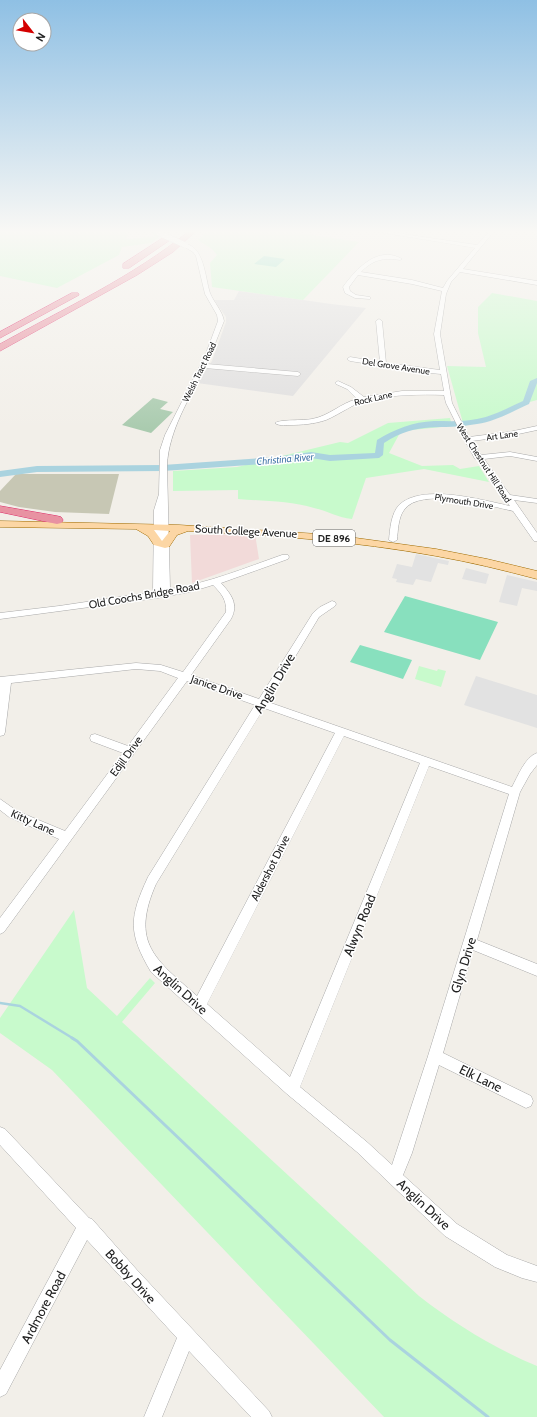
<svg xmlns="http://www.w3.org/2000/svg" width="537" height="1417" font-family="Cabin,sans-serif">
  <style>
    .residential { fill: #e0dfdf }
    .commercial { fill: #f2dad9 }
    .construction { fill: #c7c7b4 }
    .cemetery { fill: #aacbaf }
    .park { fill: #c8facc }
    .pitch { fill: #88e0be }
    .parking { fill: #e2e2e2 }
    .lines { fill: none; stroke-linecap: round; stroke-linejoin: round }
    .stream-far1 { stroke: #aad3df; stroke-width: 2.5 }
    .stream { stroke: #aad3df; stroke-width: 3 }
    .river { fill: #aad3df; fill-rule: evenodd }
    .minor-casing { stroke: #a9a9a9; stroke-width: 1 }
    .major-casing { stroke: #a06b00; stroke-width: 1 }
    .highway-casing { stroke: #dc2a67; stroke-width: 1 }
    .minor { fill: #fff; fill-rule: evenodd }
    .major { fill: #fcd6a4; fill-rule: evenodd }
    .highway { fill: #e892a2; fill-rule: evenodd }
    .minor-bridge-casing { stroke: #a9a9a9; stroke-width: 6; stroke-linecap: butt }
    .minor-bridge { stroke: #fff; stroke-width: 5.5 }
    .labels { text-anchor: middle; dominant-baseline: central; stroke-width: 3; stroke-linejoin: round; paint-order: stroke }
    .far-street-label { font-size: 9px; fill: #222; stroke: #fff }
    .far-water-label { font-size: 10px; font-style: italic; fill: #4a7aab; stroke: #fff }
    .shield { fill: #fff; stroke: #646464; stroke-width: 1 }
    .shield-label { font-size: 10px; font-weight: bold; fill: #222 }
    .street-label { font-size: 11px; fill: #222; stroke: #fff }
    .near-street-label { font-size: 13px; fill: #222; stroke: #fff }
  </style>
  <rect width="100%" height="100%" fill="#f2efe9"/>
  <path class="residential" d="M239,291L331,304L366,308L293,396L197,383L212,361L226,322V317L214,300H234Z"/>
  <path class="commercial" d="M255,534L259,559L192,583L190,535Z"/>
  <path class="construction" d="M16,474H119L109,514L55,512L19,507L0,502V491Z"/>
  <path class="cemetery" d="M153,398L168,402L160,409L173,412L151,433L122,425Z"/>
  <path class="park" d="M0,231H129L126,239L155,237L152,231H155L159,237L151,243L122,247L119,255L57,288L0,276Z
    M208,231H286L359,242L303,300L212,287L210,263L217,255L212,249L198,240Z
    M492,293L537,301V400L519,405L491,419L463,423L447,366L486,367L478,333V307Z
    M450,418L452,426L401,431L389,453L422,466L453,465L460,469L479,466L489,482L424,469L366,478L352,519C338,518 328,511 314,508C290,501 264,501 238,499V490L173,491V471L237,467L340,442L348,443L388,423Z
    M419,666L437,671L438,669L446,671L441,687L415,679Z
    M74,910L87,988L117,1016L150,978L155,983L122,1022L419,1296C455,1324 494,1348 537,1366V1417H384L52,1070L0,1033V1018Z"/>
  <path class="pitch" d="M264,256L285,259L276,267L254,264Z
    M405,596L498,622L480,660L384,632Z
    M360,645L412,660L403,679L350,662Z"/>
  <path class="parking" d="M416,554L449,561L448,565L438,563L431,582L416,579L413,585L396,582L397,579L392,578L397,564L412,567Z
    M466,568L489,574L486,584L462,579Z
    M507,575L537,582V591L522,588L517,606L499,602Z
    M476,676L537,695V728L464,705Z"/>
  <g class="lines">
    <path class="stream-far1" d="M0,1003L20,1006L74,1039"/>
    <path class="stream" d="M72,1038L77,1041L390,1340L488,1417"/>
    <path class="river" d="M537,378V383L529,404C511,412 497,421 477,424C439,431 420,420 384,443L383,455L379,458L330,461L311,458L276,463L163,471L37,472L0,477V471L37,466L163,465L276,457L311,452L330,455L375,453L377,440C395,429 413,422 434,421C449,421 463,422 477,419C494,416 507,408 523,401L530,381Z"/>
    <defs>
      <path id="minor" d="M373,231H384L477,245L490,231H494L463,269L537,281V285L460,272L451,282L446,294L440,334L452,403L469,437L509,432L537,426V430L509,436L472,441L481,455L510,452L537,457V461L510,456L484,459L510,495L537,499V503L514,500L537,533V541H534L513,511C490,506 420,486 404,510C398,518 398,531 397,540L393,542L389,540C390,529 391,514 399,505C422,483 482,500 510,506L477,459H475L464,439L446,403L444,395C419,394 395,395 370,399C354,403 342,413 326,420C314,424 302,425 289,425C284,425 279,426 275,423C281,419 303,421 312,419C329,416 341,403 357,399L347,389L336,384L335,383L338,381L351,387L364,397L402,391H444L441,374L419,372L350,361L347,359L350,357L380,362L376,321L379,319L382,321L386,363L440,370L434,334L442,291L412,284L358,275L349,287L350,291L356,295L370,297V299L355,298L345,293L343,287C356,269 378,245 402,259L400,260C384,257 372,260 361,272L412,280L443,288L447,281L475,248Z
        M183,244C204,243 205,278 210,293C214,303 222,310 224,321L207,364L298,372L301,374L298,376L205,368C189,399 169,430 167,465L170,589C209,583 245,568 282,555H288L289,557L288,559L221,583C231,594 239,604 231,619L191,675L259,699L313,613L320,607L332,601L335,602L336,604L335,606L319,617L268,702L512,787C518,776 525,757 537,753V765L530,774L520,792L477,940L537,964V976L473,950L443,1053L531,1096L533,1101L531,1106L526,1108L439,1065L412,1153L403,1175L457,1224L507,1255L537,1266V1282L522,1278L495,1267L445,1236L357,1152L287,1094L151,972C128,933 129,918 148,877L255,705L187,681L4,932L0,934V918L59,839L9,817L0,810V799L17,811L65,831L123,753L91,741L90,738L91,735L95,734L128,746L178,678L160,671L136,669L11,683L5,732L4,735L0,736V677L136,663L161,665L183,672L226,612C227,600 221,593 213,585L190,592L157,598L0,619V613L59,606L153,592L154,510L159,494L160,450L165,435L205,356L218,321L217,315L205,294L196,256L193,252L183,246ZM264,708L335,733L197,996C155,959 130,943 156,884ZM344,736L420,763L290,1077L207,1004ZM429,766L509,794L428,1056L392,1165L367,1142L300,1087Z
        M0,1127L5,1129L89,1218L92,1219L137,1270L269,1411L272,1417H251L189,1351L162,1417H144L177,1338L87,1240L6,1394L0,1397V1370L76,1228L0,1145Z"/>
      <path id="major" d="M0,521L179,525L334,535L436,549L487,559L537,571V579C503,570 470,562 436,556C354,541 271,535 188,531L177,535L169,547L165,548L154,545L148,536L136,529L0,527ZM154,530L170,531L162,541Z"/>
      <path id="highway" d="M189,231H196L173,252L137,275L0,351V344C63,309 133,277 189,231Z
        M166,236H169L173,238L129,268H123V264Z
        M72,293H78L79,295L0,338V332Z
        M0,506L57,516L61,517L63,520L61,523L57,524L0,512Z"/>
    </defs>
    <use href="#minor" class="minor-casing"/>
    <use href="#major" class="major-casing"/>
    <use href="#highway" class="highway-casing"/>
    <use href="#minor" class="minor"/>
    <use href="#major" class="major"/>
    <use href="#highway" class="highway"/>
    <defs>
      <path id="minor-bridge" d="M159,233L185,245"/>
    </defs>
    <use href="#minor-bridge" class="minor-bridge-casing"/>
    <use href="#minor-bridge" class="minor-bridge"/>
  </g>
  <linearGradient id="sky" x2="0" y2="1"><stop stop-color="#8fc0e4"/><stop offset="0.54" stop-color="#f9f8f5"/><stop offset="1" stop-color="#f9f8f5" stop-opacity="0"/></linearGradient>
  <rect width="537" height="429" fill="url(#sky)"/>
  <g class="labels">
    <g class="far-street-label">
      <text transform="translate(396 366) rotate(9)">Del Grove Avenue</text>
      <text transform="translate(199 372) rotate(-64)">Welsh Tract Road</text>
      <text transform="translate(373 398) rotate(-13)">Rock Lane</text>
      <text transform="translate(502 435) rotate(-8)">Art Lane</text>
      <text transform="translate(484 463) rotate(57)">West Chestnut Hill Road</text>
      <text transform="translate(464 501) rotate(9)">Plymouth Drive</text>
    </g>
    <g class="far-water-label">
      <text transform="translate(285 459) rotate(-5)">Christina River</text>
    </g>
    <rect class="shield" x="313" y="530" width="42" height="16" rx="3"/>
    <g class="shield-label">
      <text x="334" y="538">DE 896</text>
    </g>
    <g class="street-label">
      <text transform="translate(246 531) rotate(3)">South College Avenue</text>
      <text transform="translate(144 595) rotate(-10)">Old Coochs Bridge Road</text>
      <text transform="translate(217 687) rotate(19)">Janice Drive</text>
      <text transform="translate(126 756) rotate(-54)">Edjil Drive</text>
      <text transform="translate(33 822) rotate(24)">Kitty Lane</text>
      <text transform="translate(270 868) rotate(-63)">Aldershot Drive</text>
    </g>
    <g class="near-street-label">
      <text transform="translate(274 683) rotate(-59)">Anglin Drive</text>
      <text transform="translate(359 925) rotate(-68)">Alwyn Road</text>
      <text transform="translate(463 965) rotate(-73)">Glyn Drive</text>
      <text transform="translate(181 989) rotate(42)">Anglin Drive</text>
      <text transform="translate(481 1078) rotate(26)">Elk Lane</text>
      <text transform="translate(424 1204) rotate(43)">Anglin Drive</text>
      <text transform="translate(131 1276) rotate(48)">Bobby Drive</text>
      <text transform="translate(43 1307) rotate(-62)">Ardmore Road</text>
    </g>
  </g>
  <g transform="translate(32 32) rotate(121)"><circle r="19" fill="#ffffff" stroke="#a7a7a7"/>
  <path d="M0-3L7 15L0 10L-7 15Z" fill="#d40000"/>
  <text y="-6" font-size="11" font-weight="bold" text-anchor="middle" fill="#222222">N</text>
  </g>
</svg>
